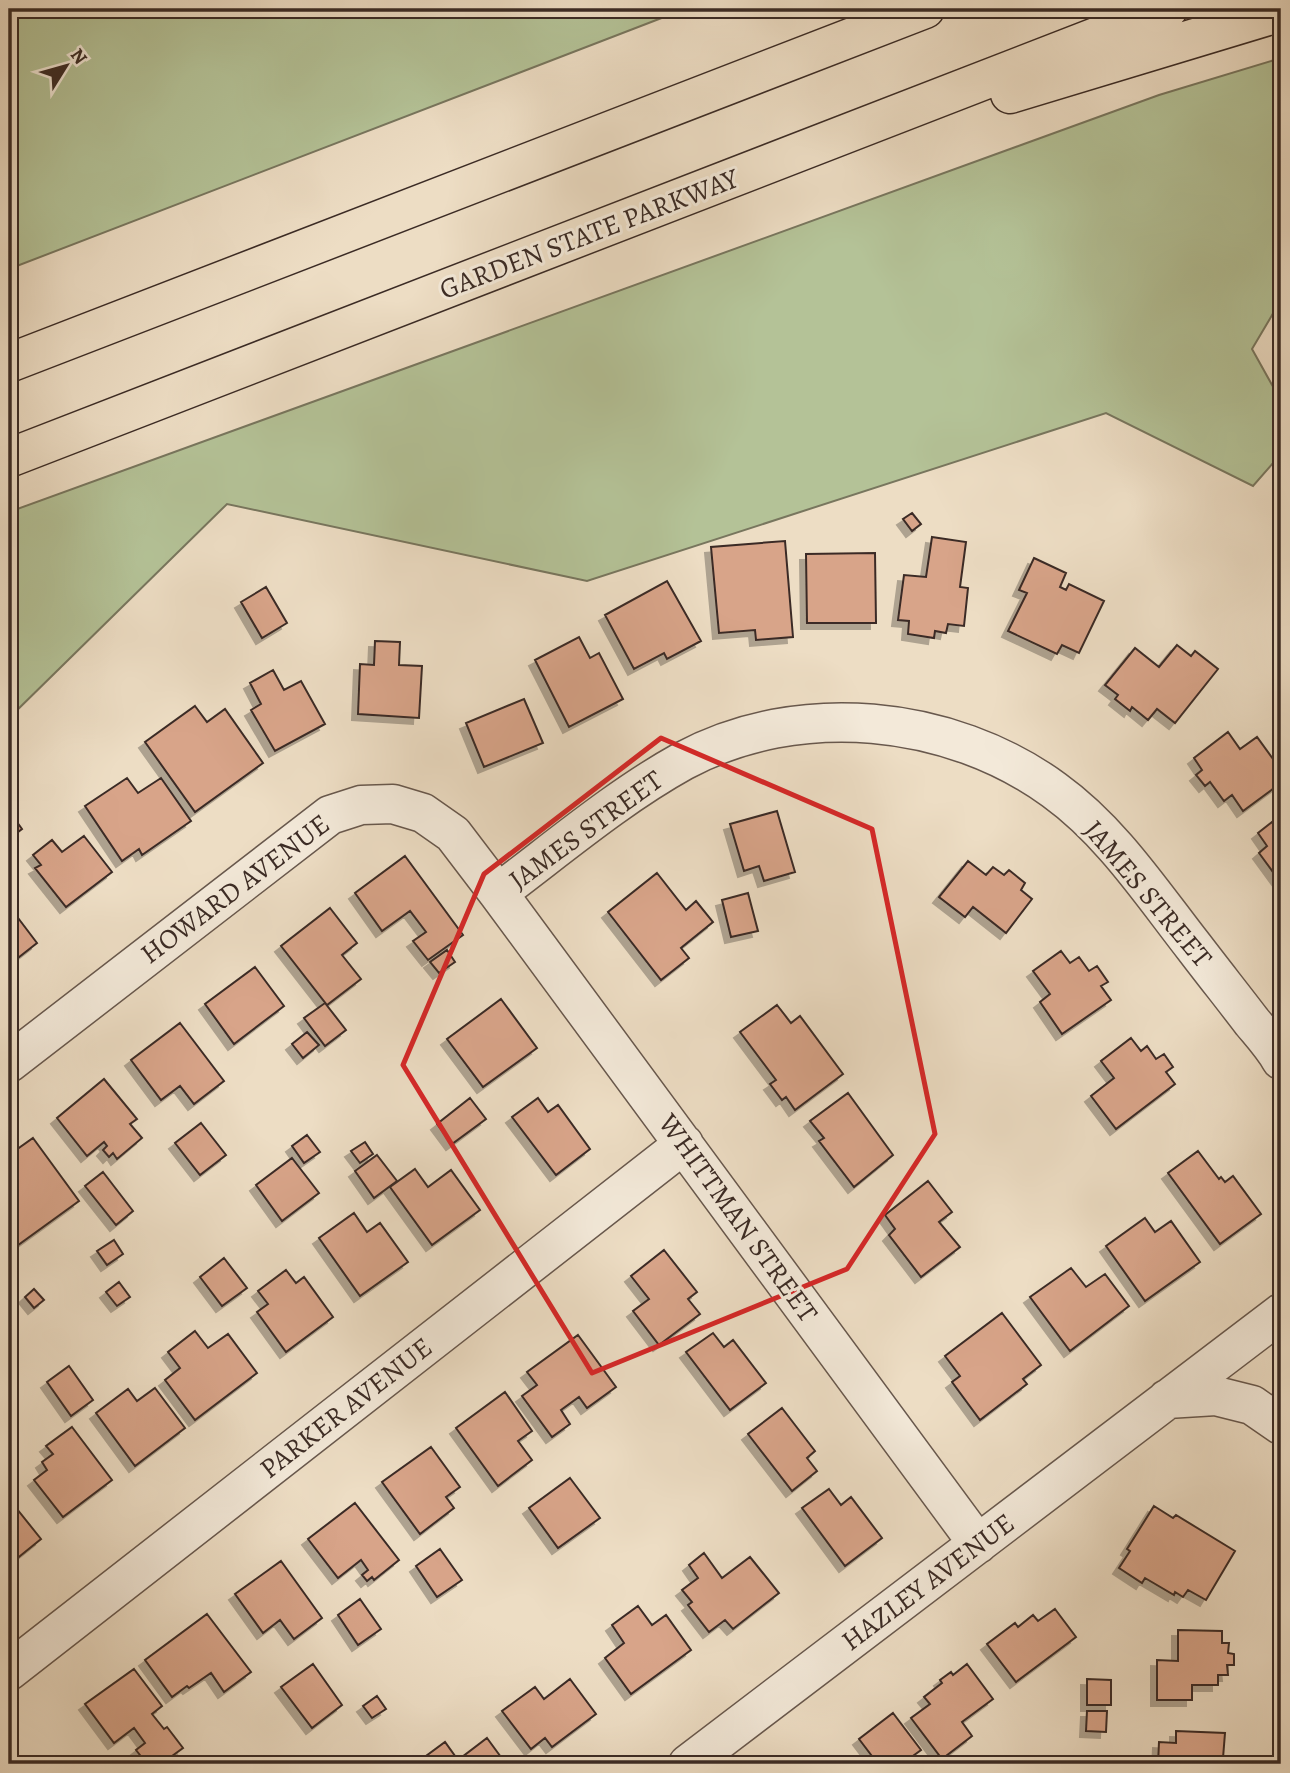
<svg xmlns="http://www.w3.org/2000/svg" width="1290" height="1773" font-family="Alegreya,serif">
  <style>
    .green { fill: #b4c297; stroke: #78765e; stroke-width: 2 }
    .building { fill: #d8a489; stroke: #3b2b25; stroke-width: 2; filter: url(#shadow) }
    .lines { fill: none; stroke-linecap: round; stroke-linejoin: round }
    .minor-casing { stroke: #68584d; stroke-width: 41 }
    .highway-casing { stroke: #3b2b25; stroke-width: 41 }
    .minor { stroke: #f3e9d9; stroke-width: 38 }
    .highway { stroke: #edddc4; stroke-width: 38 }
    .marked { fill: none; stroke: #d62828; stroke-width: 5; stroke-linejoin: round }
    .labels { text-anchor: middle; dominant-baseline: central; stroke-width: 6; stroke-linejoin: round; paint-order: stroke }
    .street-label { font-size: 28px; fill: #3b2b25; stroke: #f3e9d9 }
  </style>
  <defs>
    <filter id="shadow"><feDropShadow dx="-6" dy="6" stdDeviation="0" flood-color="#0004"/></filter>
  </defs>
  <rect width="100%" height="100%" fill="#edddc4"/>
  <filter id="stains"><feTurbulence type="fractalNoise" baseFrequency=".00286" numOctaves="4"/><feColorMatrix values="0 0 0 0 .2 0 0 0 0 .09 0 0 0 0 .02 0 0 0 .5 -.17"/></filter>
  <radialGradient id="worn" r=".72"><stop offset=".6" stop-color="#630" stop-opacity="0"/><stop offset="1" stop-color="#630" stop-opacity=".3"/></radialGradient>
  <path class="green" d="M9,9H685L9,269Z
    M1281,58V300L1252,349L1281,401V454L1253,486L1106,413L587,581L227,504L9,718V512L1159,95Z"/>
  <path class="building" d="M912,513L921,524L912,531L903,519Z
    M932,537L966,542L960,587L968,588L964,626L948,624L946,633L935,631L934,638L908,634L909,621L898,620L904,575L926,577Z
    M785,541L793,637L756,640L755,630L719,633L711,547Z
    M875,553L876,623H807L806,554Z
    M1034,558L1066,573L1060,587L1066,590L1069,584L1104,601L1079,653L1062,645L1057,654L1008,631L1027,593L1019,590Z
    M667,581L701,641L667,659L664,653L634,669L605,615Z
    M266,587L287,623L262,638L241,602Z
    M579,637L590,658L599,653L623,699L569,727L535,660Z
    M375,641L400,642L399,665L422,666L419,718L358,714L360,664L374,665Z
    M1177,645L1191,656L1195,651L1218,669L1175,723L1157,709L1148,720L1132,707L1130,711L1115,699L1118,695L1105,685L1135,648L1159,667Z
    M273,670L284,690L301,681L325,724L275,751L251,710L261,704L250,683Z
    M524,699L543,743L484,767L466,723Z
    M195,706L207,722L225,709L263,763L195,812L145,742Z
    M1228,732L1240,749L1257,737L1281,770V783L1243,811L1232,795L1224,801L1210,782L1205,786L1196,775L1202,770L1194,758Z
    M127,778L138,793L161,778L191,821L142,855L139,849L122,861L85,806Z
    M9,811L22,829L9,839Z
    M777,811L795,872L764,881L759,866L744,871L730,824Z
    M1281,815V883L1259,853L1267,846L1258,833Z
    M84,836L112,872L66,907L35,868L41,865L33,855L52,840L62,852Z
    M405,856L463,935L428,960L413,941L426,932L410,911L382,931L355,893Z
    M968,861L986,875L993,867L1004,875L1009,870L1025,883L1021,890L1032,899L1006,933L973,907L965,917L939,897Z
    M657,873L686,910L696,901L713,922L681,948L689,958L661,980L608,912Z
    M748,893L758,931L731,937L722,900Z
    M9,906L37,943L9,965Z
    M330,908L357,943L342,955L361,979L327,1005L281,946Z
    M447,950L455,962L439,973L430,962Z
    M1061,951L1070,963L1079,957L1089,971L1097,966L1108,982L1101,986L1111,1000L1062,1034L1040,1002L1050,994L1033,971Z
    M255,967L284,1006L234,1044L205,1004Z
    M501,999L537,1048L483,1087L447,1039Z
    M325,1003L346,1030L325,1046L304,1018Z
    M777,1005L791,1023L800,1016L843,1074L795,1110L786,1097L782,1100L770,1084L776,1080L740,1032Z
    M180,1023L224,1081L194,1104L180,1086L161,1100L131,1060Z
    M307,1032L319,1045L303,1058L292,1044Z
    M1131,1038L1141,1051L1147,1046L1156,1059L1164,1054L1173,1067L1166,1072L1175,1084L1116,1129L1091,1096L1114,1078L1101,1061Z
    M104,1079L137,1119L130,1124L142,1138L117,1159L113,1153L109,1157L103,1150L107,1146L104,1142L87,1156L57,1118Z
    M848,1093L893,1155L854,1187L819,1141L824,1138L810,1121Z
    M470,1098L486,1119L452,1144L437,1124Z
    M538,1098L548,1112L558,1105L590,1149L556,1175L512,1117Z
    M201,1123L226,1155L200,1175L175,1143Z
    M307,1135L320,1152L304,1163L292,1146Z
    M33,1138L79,1201L14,1248L9,1241V1155Z
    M365,1142L373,1154L360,1163L351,1151Z
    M1198,1151L1219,1179L1221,1177L1225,1182L1233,1176L1261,1214L1220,1244L1168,1173Z
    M377,1155L397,1181L374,1198L355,1171Z
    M292,1158L319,1193L282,1221L256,1185Z
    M415,1169L428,1187L451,1170L480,1210L432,1245L390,1187Z
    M103,1172L133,1211L116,1225L85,1186Z
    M928,1181L952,1212L939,1222L960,1247L921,1277L889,1235L895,1229L885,1215Z
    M354,1213L367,1232L380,1223L408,1262L360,1296L319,1238Z
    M1145,1218L1155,1232L1171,1221L1200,1262L1145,1301L1106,1246Z
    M114,1240L123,1254L107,1265L97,1251Z
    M664,1250L697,1292L688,1299L700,1314L659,1345L633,1311L649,1299L631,1276Z
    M224,1258L247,1288L222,1306L200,1277Z
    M1071,1268L1086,1287L1105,1274L1129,1306L1070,1351L1030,1297Z
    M286,1270L296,1283L304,1277L333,1317L286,1352L257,1312L268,1304L258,1291Z
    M119,1282L130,1297L117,1306L106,1292Z
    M34,1289L44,1300L34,1308L25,1297Z
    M1002,1313L1041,1365L1023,1379L1027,1384L980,1420L952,1382L960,1376L945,1356Z
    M195,1331L208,1348L228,1334L257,1373L195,1420L165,1380L180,1368L168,1352Z
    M713,1333L724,1347L733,1340L766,1383L730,1410L686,1352Z
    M578,1335L616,1387L587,1408L579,1397L561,1410L570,1424L552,1437L522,1396L537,1385L527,1372Z
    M69,1366L93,1400L71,1416L47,1382Z
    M155,1388L185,1428L135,1466L96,1413L128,1389L137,1401Z
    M505,1392L532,1431L518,1441L532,1460L498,1486L456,1428Z
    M782,1408L815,1451L807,1458L817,1471L792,1491L748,1434Z
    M72,1427L112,1480L63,1517L34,1480L47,1470L42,1462L53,1454L46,1446Z
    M431,1447L460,1487L446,1497L454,1508L420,1534L382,1482Z
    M570,1478L600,1518L558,1548L529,1508Z
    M829,1489L841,1505L851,1497L882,1538L845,1566L802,1508Z
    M9,1499L41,1539L9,1565Z
    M355,1503L399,1560L374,1580L372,1577L367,1581L362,1575L368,1570L361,1560L338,1578L308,1539Z
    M1154,1506L1173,1518L1176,1515L1235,1551L1206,1600L1188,1590L1183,1597L1175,1592L1174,1595L1145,1578L1142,1583L1119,1568L1130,1551L1127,1549Z
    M440,1549L462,1580L437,1597L416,1566Z
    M704,1553L722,1578L750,1557L779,1593L733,1629L725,1620L709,1632L688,1605L692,1602L682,1590L698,1578L689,1565Z
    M281,1561L322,1618L294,1639L280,1620L263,1633L235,1594Z
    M360,1599L381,1629L358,1645L338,1615Z
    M638,1606L652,1625L666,1615L691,1650L631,1694L605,1658L624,1643L612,1625Z
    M1055,1609L1076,1637L1016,1682L987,1644L1015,1623L1018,1627L1033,1615L1038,1621Z
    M207,1614L251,1672L224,1692L211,1673L189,1688L187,1686L172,1697L145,1660Z
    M1178,1630L1222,1631V1643H1229L1228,1653L1234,1654V1665H1227L1228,1675H1218V1685H1192V1700H1157V1660L1178,1661Z
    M313,1664L342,1705L312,1728L281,1687Z
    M967,1664L993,1699L962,1722L972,1736L942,1759L911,1718L930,1704L924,1697L942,1683L940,1680L951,1672L953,1675Z
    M134,1669L162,1706L152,1714L164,1729L167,1727L183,1748L161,1764H147L136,1750L145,1743L134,1728L114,1743L85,1704Z
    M570,1679L596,1714L552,1747L545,1738L531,1749L502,1711L535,1687L544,1699Z
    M1087,1679L1111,1680V1705H1087Z
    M377,1696L386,1709L372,1718L363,1706Z
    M1087,1711H1107L1106,1732L1086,1731Z
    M893,1713L921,1750L902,1764H878L859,1739Z
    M1176,1731L1225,1733L1223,1758H1221V1764H1158L1159,1742L1176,1743Z
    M487,1738L506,1764H432L426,1756L445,1742L458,1760Z"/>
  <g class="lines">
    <defs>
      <path id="minor" d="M498,893C558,848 618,797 683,761C798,699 950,714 1054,790C1111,831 1151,892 1194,947C1213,972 1233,997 1252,1022C1262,1034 1273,1046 1281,1060
        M9,1063L330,815L361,805L393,804L423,813L453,834L498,893L978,1544
        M1167,1399L1216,1396L1252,1405L1281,1425
        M9,1671L684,1144
        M688,1764L1281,1313"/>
      <path id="highway" d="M1010,94L1281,12
        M9,363L925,9
        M9,458L1168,9"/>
    </defs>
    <use href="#minor" class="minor-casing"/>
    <use href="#highway" class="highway-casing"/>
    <use href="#minor" class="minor"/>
    <use href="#highway" class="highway"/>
  </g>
  <path class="marked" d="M661,738L872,829L935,1134L847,1269L592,1373L403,1065L484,874Z"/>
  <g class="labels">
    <g class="street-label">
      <text transform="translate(589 234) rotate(-21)">GARDEN STATE PARKWAY</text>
      <text transform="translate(586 830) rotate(-36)">JAMES STREET</text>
      <text transform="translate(235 889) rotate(-37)">HOWARD AVENUE</text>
      <text transform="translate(1148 894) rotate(50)">JAMES STREET</text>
      <text transform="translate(738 1218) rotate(54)">WHITTMAN STREET</text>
      <text transform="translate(346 1408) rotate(-38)">PARKER AVENUE</text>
      <text transform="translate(928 1582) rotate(-37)">HAZLEY AVENUE</text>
    </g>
  </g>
  <rect width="1290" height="1773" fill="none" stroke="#edddc4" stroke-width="35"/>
  <rect x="10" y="10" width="1269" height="1752" fill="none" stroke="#3b2b25" stroke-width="3.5"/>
  <rect x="18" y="18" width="1255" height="1738" fill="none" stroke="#3b2b25" stroke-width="2"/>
  <g transform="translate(66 66) rotate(53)" stroke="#f3e9d9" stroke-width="5" paint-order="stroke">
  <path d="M0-5L12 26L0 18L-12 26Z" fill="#3b2b25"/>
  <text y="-10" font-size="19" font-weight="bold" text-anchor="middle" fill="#3b2b25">N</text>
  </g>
  <rect width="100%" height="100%" filter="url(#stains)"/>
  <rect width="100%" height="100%" fill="url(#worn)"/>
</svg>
